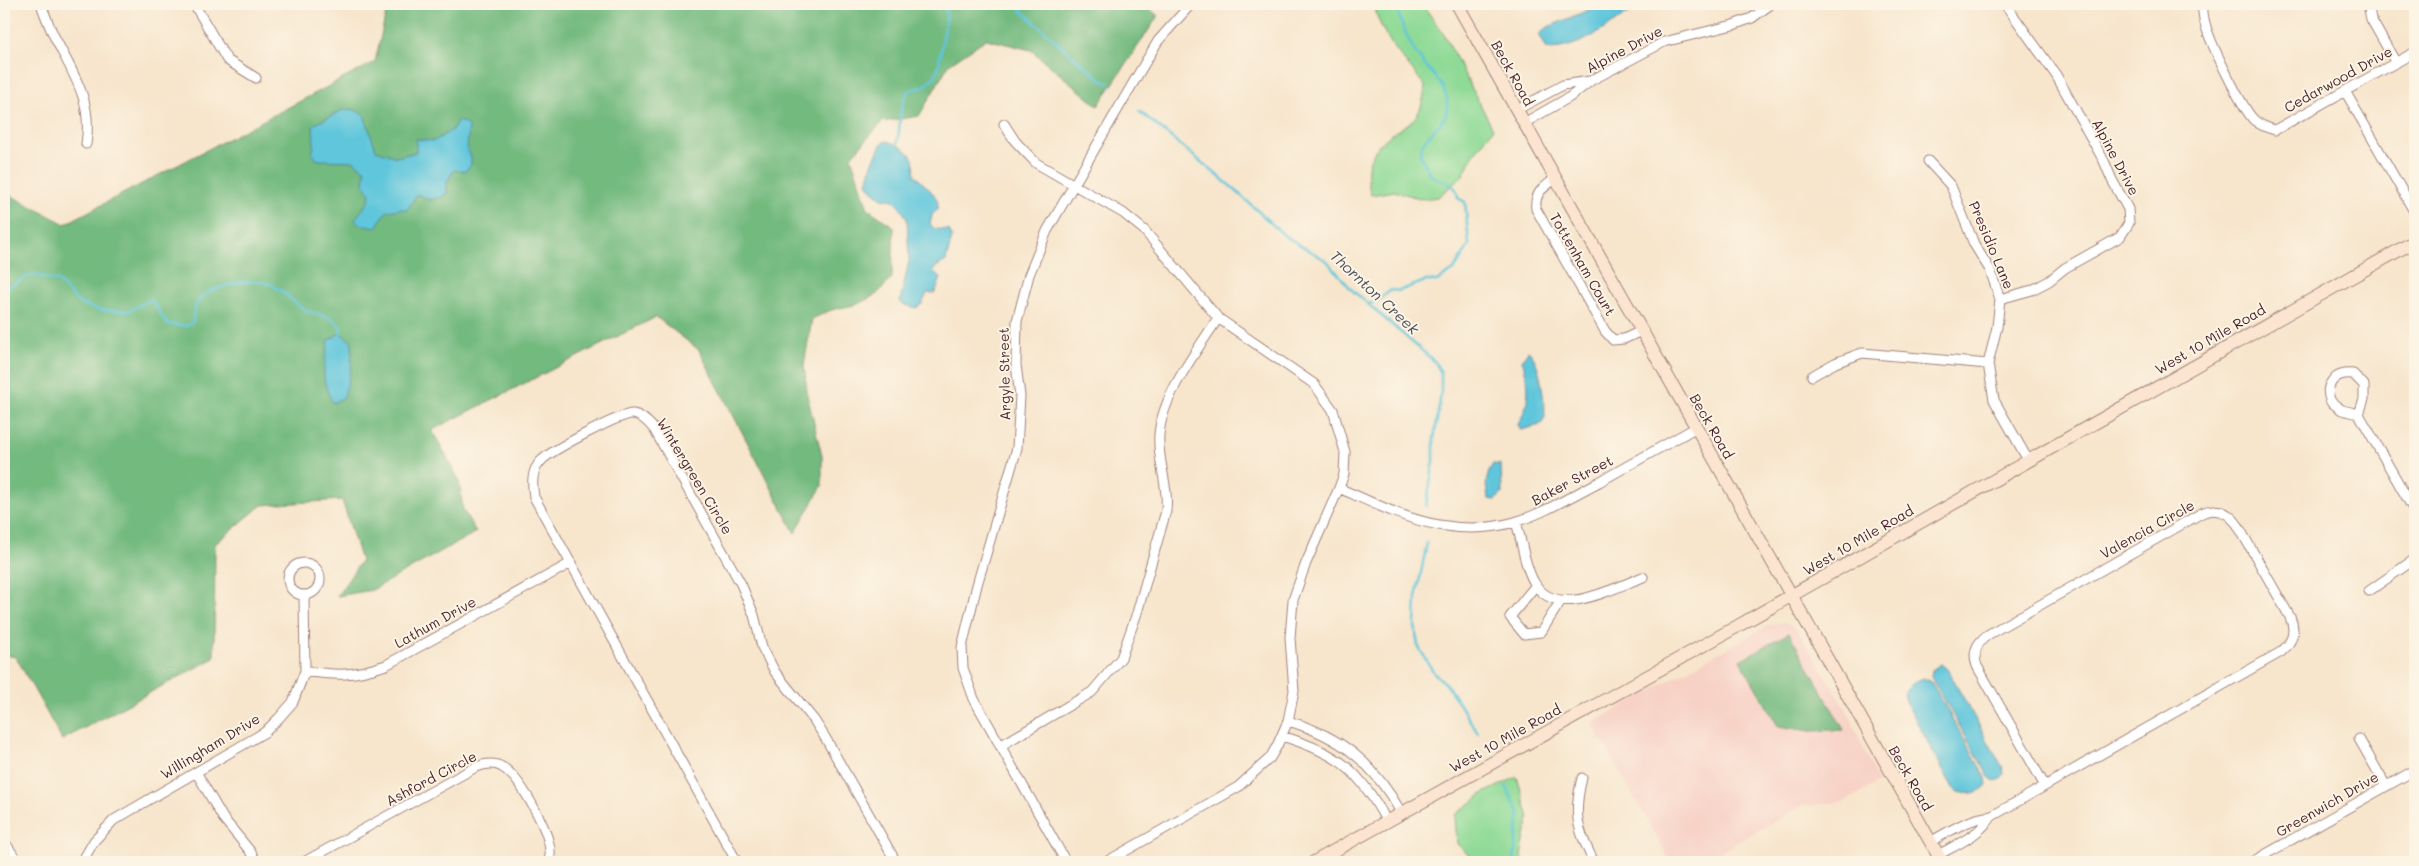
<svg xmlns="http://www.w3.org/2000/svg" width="2419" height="866" font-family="Mali,sans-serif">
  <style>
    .built { fill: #f7d1c6 }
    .green { fill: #8fda96; stroke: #6c7c60 }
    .forest { fill: #73ba7f; stroke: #5e6c55 }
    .water { fill: #5fc6db; stroke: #547283 }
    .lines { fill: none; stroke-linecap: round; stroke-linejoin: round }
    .stream { stroke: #5fc6db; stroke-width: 2.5 }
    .minor-casing { stroke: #a0827c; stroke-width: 11 }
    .secondary-casing { stroke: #a0827c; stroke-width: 14 }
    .minor { stroke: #fff; stroke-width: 9 }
    .secondary { stroke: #fce5d0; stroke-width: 12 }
    .labels { text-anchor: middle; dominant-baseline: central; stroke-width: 4; stroke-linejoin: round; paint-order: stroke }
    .street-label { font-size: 14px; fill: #4a1f2b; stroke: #fcf5e5 }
    .water-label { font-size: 15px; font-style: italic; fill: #505160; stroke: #fcf5e5 }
  </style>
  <rect width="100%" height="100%" fill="#fcf5e5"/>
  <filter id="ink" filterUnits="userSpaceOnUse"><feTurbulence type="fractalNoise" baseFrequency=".02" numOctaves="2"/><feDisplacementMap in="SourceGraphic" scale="10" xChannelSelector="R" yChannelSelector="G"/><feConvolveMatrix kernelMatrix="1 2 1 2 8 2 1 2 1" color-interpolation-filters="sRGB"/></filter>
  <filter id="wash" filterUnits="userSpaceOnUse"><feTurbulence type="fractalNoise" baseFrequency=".0096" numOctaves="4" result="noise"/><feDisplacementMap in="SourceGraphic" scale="20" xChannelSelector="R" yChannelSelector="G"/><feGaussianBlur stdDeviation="1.12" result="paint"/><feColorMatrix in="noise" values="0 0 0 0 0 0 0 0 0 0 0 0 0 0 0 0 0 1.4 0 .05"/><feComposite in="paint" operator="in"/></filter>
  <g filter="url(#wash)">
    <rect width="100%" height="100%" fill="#f7e5cc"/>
    <path class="built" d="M1783,622L1796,628L1848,712L1878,782L1846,801L1802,806L1702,862H1671L1592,723L1769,625Z"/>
    <path class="green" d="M1374,4H1422L1443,33L1493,129L1472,157L1462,177L1438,197L1423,199L1394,191L1371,195C1363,166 1369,150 1395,132C1401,128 1409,124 1414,119C1422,110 1424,97 1425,86C1405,60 1380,37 1374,4Z
      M1517,777L1529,818L1521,856L1524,862H1476L1457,844L1455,815L1484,793Z"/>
    <path class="forest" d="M388,4H1144L1158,16L1098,106L1031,50L986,39L949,64L919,116L882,122L851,157L868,209L894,227L892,278L877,294L858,304L831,310L812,319L804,365L808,399L822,456V486L795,533L699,350L656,317L432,430L459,480L463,510L476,532L372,590L337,596L361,561L342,500L262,505L215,544L214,658L62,740L16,657L4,655V192L65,224L375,62Z
      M1789,633L1844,730L1810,731L1778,726L1740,660Z"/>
    <path class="water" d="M1603,4H1637V8C1607,25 1583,49 1547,49L1539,34L1548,27Z
      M352,109L364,114L376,150L397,157L416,152V139L434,141L452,130L457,121L463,122L469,127L467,148L471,157V165L466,171L454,170L447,182V192L444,196L430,200L417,194L407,210L401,209L387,211L376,227L358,224L355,219L369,201L370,192L364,184L365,170L353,161L317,160L312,153L314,147L313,125L343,110Z
      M887,141C898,145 912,150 914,163C915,168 914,171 915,175C924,186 940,194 938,209L932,215L930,224L935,229L949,230L952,237L946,261L936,267L933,271L941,278L935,293H927L922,304L916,308L901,304L900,301L909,261L907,219L898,204L893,200L882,198L872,190L867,183L872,164L882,143Z
      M340,333L352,342L351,368L344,397L333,403C319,378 324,367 329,340Z
      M1528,351C1541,360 1544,401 1545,417L1540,425L1521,430L1518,425C1531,400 1530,386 1522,360Z
      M1493,464L1501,465L1502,494L1495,500L1489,499C1484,485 1486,476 1493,464Z
      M1941,664L1947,669L2002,766L2004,774L1999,780L1994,781L1989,777L1931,677L1932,670Z
      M1924,678L1932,683L1986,778L1987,785C1979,794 1962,797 1953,788L1906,702L1904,694C1907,687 1916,680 1924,678Z"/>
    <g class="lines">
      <path class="stream" d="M1014,4L1067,51L1101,79L1110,84
        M1139,111L1234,189L1285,236L1327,261L1352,290L1435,362L1441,373V394L1434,439V461L1426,506
        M4,129L6,138L4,146
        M897,145C901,126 898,108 908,91L925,86L935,76L938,69L947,14L942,4
        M4,290L26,277L35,275L58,281L80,304L100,310L129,311L151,299L167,324L186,326L192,323C195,316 193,307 198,301C210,286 253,277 270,284C283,290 292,302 304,309C318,317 331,313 341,328L340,333
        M1370,303L1377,301L1391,290L1399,291L1425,281H1437L1454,270L1469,245L1465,202L1458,198C1458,182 1441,182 1430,175L1420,154C1420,135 1445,128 1447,109C1450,83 1426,71 1414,50C1406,36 1400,20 1395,4
        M1427,543L1416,597L1415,626L1418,646L1434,673L1447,685L1478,733
        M1506,786L1519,813L1514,862"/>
    </g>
  </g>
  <g filter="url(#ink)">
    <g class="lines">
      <defs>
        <path id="minor" d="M41,4C45,15 49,26 54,36C73,74 93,100 86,144
          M194,4L227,60L256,78
          M2202,4C2203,10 2203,17 2205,23C2209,41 2242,108 2254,120C2260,125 2267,128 2275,130L2415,52
          M2368,4L2371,19L2396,63
          M2345,91L2415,213
          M1516,110L1563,85L1590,81
          M1524,123L1570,97L1592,80L1664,42L1733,25L1752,18L1771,4
          M1004,124L1015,141L1036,163L1123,213L1144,230L1218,318L1314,384L1333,410L1345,452L1344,474L1339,488L1306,563L1293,600L1290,638L1294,691L1288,721L1277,746L1270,758L1238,787L1106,862
          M1928,161L1951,186L1974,244L1990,270L2000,299L1997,327L1988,364L1994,400L2028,460
          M1555,179C1543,188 1534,193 1536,209L1605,331L1613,340L1624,339L1641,331
          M2000,299L2032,290L2049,281L2065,268L2120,237L2129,223L2128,209L2112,180L2104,161L2056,75L2005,4
          M1812,376L1835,363L1862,353L1988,364
          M2359,414L2364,399V385L2353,374C2335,372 2323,385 2331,402L2342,410L2359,414L2415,512
          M1339,488C1371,502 1404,519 1439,525C1508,537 1541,512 1599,482C1631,464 1663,446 1695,428
          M1516,522C1522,541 1524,565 1534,582C1555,621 1613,588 1643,577
          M288 579a16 16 0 1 1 32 0a16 16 0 1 1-32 0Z
          M1536,585L1510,617L1524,634L1541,632L1560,602
          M2369,591L2415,559
          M305,671C339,676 353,676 386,665L571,563
          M1288,721C1343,737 1374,764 1402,814
          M1282,736C1339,754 1359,769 1387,822
          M2359,739L2386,786
          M1000,746L1092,692L1121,658L1137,613L1166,511C1169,485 1157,461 1159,435C1162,395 1197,351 1218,318
          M196,772L223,818L250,851L256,862
          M1582,778C1573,814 1577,829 1594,862
          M4,841L18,862
          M1930,842C1950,831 1969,818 1992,816L2281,652C2293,642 2296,631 2290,617L2237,524C2227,511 2215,506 2200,514L1989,634C1977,642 1972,652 1977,666L2045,786
          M1938,855C1958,844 1979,835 1992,816
          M82,862L94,841L114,820L265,732L279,718L293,702L305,671L304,595
          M304,862L476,767C484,764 494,762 502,767C520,777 549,830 550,851C551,854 549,859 549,862
          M737,862L534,497C532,484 531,471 541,461C550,451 621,413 633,414C642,415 649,423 654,429L741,584L754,615L762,647L775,672L814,720L826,739L896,862
          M1066,862L974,699L963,668L962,647L977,585L1017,448L1020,396L1016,365L1017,321L1029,275L1047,231L1136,78L1158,41L1191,4
          M2252,862L2415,770"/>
        <path id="secondary" d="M1457,4L1942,862
          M1314,862L1729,631L2415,241"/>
      </defs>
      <use href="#minor" class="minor-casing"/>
      <use href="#secondary" class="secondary-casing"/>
      <use href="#minor" class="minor"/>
      <use href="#secondary" class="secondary"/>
    </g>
  </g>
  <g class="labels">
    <g class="street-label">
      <text transform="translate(1624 49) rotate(-28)">Alpine Drive</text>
      <text transform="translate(1513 73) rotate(61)">Beck Road</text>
      <text transform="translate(2338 79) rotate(-29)">Cedarwood Drive</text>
      <text transform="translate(2116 157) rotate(62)">Alpine Drive</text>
      <text transform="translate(1992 245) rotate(67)">Presidio Lane</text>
      <text transform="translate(1583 264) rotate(60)">Tottenham Court</text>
      <text transform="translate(2210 339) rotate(-30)">West 10 Mile Road</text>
      <text transform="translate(1004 374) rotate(-91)">Argyle Street</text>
      <text transform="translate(1712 426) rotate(60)">Beck Road</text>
      <text transform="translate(695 476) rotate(59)">Wintergreen Circle</text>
      <text transform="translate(1572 480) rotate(-28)">Baker Street</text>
      <text transform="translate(2147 529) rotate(-29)">Valencia Circle</text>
      <text transform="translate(1858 540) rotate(-30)">West 10 Mile Road</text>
      <text transform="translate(435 622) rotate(-29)">Lathum Drive</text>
      <text transform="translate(1505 738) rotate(-29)">West 10 Mile Road</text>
      <text transform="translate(210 746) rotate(-31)">Willingham Drive</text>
      <text transform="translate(431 778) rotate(-28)">Ashford Circle</text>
      <text transform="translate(1911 778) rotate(60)">Beck Road</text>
      <text transform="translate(2327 804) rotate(-30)">Greenwich Drive</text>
    </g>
    <g class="water-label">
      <text transform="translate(1375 292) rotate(43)">Thornton Creek</text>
    </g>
  </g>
  <rect width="2419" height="866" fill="none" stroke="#fcf5e5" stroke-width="20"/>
</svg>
